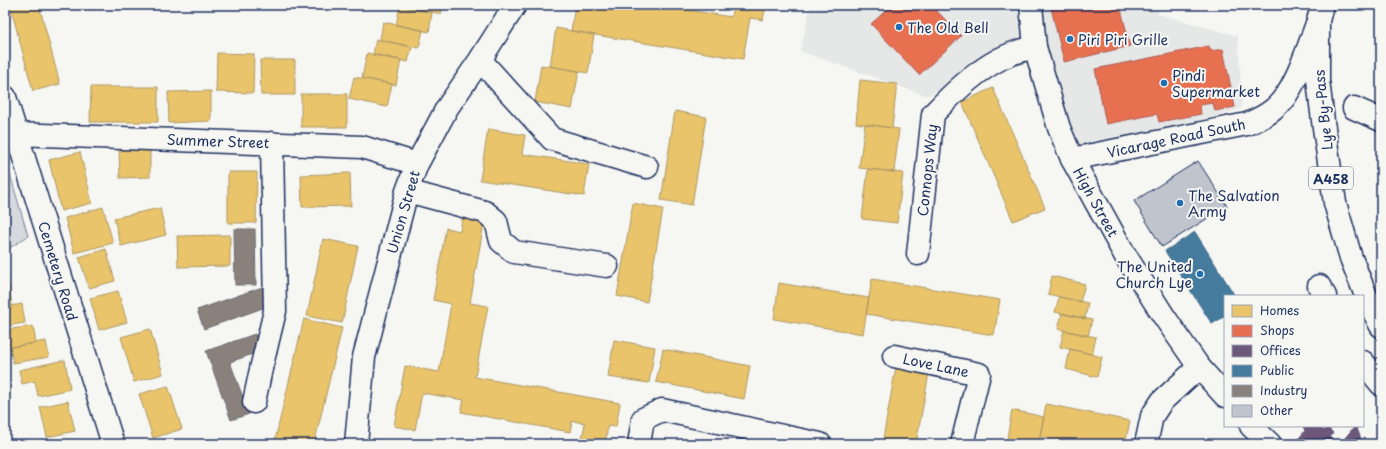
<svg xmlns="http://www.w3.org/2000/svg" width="1386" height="449" font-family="'Playpen Sans',sans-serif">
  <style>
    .built { fill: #e6e7e7 }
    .green { fill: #d6d9dd; stroke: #78849e }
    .homes { fill: #e9c46a; stroke: #ab9766 }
    .shops { fill: #e76f51; stroke: #aa5c55 }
    .offices { fill: #6d597a; stroke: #544c72 }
    .public { fill: #457b9d; stroke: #38648a }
    .industry { fill: #8a817c; stroke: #696873 }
    .building { fill: #c0c4cd; stroke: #1b2f5e }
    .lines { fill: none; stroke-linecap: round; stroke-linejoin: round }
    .minor-casing { stroke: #1b2f5e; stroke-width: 25 }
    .highway-casing { stroke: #1b2f5e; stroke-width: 25 }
    .minor { stroke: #f6f6f2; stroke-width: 22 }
    .highway { stroke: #f6f6f2; stroke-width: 22 }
    .poi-dot { fill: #1f6fb2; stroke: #f6f6f2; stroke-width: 1.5 }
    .labels { text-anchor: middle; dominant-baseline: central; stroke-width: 4; stroke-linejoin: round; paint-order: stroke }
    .shield { fill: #f6f6f2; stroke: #5d6b8a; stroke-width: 1 }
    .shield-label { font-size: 13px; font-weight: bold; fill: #1b2f5e }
    .poi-label { font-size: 14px; fill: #1b2f5e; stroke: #f6f6f2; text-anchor: start }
    .street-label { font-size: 14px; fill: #1b2f5e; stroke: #f6f6f2 }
  </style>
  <rect width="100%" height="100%" fill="#f6f6f2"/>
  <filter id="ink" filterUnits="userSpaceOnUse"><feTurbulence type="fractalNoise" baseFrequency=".025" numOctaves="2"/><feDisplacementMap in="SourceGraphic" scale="8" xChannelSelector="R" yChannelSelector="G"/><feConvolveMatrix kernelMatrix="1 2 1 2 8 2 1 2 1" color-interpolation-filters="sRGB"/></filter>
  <g filter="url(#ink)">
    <path class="built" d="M811,5H1157L1158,14L1238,36L1242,108L1119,150L1072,159L1035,47L984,68L927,96L800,51Z"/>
    <path class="green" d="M5,157L28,236L5,251Z"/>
    <path class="homes" d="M10,5H39L60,84L33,91Z
      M400,5H443L441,14Z
      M575,5H658L731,17L733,5H766L763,20L750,18L743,59L571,31Z
      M400,6L432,13L429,32L396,25Z
      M383,22L423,30L419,48L380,40Z
      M556,28L594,35L588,73L550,66Z
      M376,39L412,47L408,62L373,55Z
      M217,53L254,54L253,93L216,92Z
      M367,53L401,60L396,85L362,78Z
      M260,60H295V95H261Z
      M541,65L579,71L572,109L535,102Z
      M354,77L392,84L387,107L349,99Z
      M860,80L897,84L892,128L856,123Z
      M91,87H158V122H90Z
      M993,88L1045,208L1013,221L962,102Z
      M211,91V121L169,123L168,92Z
      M301,94H347V127H301Z
      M675,111L706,117L692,205L661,200Z
      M865,124L899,129L894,172L859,168Z
      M488,129L525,135L522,154L589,164L584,196L480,180Z
      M119,149H150V177L120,178Z
      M80,152L92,203L61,211L49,160Z
      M868,169L903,173L897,223L862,219Z
      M228,172H257L256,223H228Z
      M350,173L351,206L302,207L301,175Z
      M633,203L663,209L647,302L617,296Z
      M103,207L113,243L74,253L65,218Z
      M160,208L166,235L121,246L114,218Z
      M462,219L484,223L470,303L488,306L475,377L620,403L616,427L608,426L605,444H581L585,423L572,421L570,432L461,412L464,400L422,393L415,430L394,426L405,366L439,372L451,304L433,300L446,228L460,231Z
      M230,235V266L178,267L177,236Z
      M323,239L358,246L342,323L307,316Z
      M106,249L115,281L89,288L79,257Z
      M7,272L12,306L5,307V273Z
      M1052,276L1085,284L1080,302L1048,294Z
      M872,279L1000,300L994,335L866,314Z
      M779,283L869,298L863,334L774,319Z
      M118,291L127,322L99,330L90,298Z
      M1059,297L1088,303L1085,319L1055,312Z
      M22,304L25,323L5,326V307Z
      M1062,313L1092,320L1088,336L1058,329Z
      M304,319L342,328L314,444H293L275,440Z
      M33,326L36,343L5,348V330Z
      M150,329L163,374L134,382L121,337Z
      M1064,330L1096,337L1092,354L1060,347Z
      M614,340L655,347L649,383L608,377Z
      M46,341L49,357L13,363L10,347Z
      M663,349L750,366L744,399L656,382Z
      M1070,349L1102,357L1097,377L1066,369Z
      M65,360L70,389L38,396L35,381L22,384L19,370Z
      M896,367L929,373L916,444H882Z
      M168,386L182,429L153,438L139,394Z
      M68,401L75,431L47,437L40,407Z
      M1046,404L1130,421L1125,444H1074L1040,437Z
      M1012,410L1044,417L1038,444H1006Z"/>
    <path class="shops" d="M892,5H931L961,36L919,75L871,24Z
      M1062,5H1120L1130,46L1064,62L1051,8Z
      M1209,46L1211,51L1223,49L1235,107L1215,111L1213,103L1200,105L1201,114L1159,122L1157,114L1106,124L1095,69Z"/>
    <path class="offices" d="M1303,426H1318L1324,431L1327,427L1333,433L1330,437L1338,444H1294L1305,431Z
      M1355,426H1356L1363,444H1340Z"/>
    <path class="public" d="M1195,232L1235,296H1225V316L1212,324L1165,251Z"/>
    <path class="industry" d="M234,229H255L256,285H235Z
      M268,285L274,304L204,329L197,310Z
      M255,334L261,351L230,362L249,414L231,420L206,351Z"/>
    <path class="building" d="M1198,161L1227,206L1162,247L1134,201Z"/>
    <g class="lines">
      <defs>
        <path id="minor" d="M480,60L552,139L647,167
          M5,97L113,444
          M1354,108L1381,120
          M16,134L362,147L417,164
          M1072,159L1247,124C1257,120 1266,116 1274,109C1295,92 1308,47 1318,21
          M407,191L485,212L496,221L501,241L514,252L607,266
          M918,254L933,114C955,91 981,66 1011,54C1019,51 1027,49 1035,47
          M1319,286L1325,296
          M894,356L979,374L962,444
          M1363,362L1381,384
          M254,402L261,369L275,311L272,143
          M356,444L364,357L407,191L417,164L447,108L480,60L515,5
          M639,444L643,419L662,410L820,444
          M1146,444L1152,416L1162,401L1199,367"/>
        <path id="highway" d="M1031,5L1035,47L1059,128L1072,159L1125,255L1163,315L1199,367L1225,396
          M1322,5L1318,21V80L1323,121L1335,203L1351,258L1369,303L1381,326
          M1251,426L1270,444"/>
      </defs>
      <use href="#minor" class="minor-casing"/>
      <use href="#highway" class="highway-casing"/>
      <use href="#minor" class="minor"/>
      <use href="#highway" class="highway"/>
    </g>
  </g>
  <g class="poi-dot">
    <circle cx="899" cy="27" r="4"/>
    <circle cx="1070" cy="39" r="4"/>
    <circle cx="1164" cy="83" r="4"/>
    <circle cx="1180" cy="203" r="4"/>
    <circle cx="1200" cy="274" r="4"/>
  </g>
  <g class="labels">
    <rect class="shield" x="1309" y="167" width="44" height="22" rx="3"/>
    <g class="shield-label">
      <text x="1331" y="178">A458</text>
    </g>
    <g class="poi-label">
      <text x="907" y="27">The Old Bell</text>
      <text x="1078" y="39">Piri Piri Grille</text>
      <text x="1172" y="75">Pindi<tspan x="1172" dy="16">Supermarket</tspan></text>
      <text x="1188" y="195">The Salvation<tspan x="1188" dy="16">Army</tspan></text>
      <text x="1192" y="266" text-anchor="end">The United<tspan x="1192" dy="16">Church Lye</tspan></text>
    </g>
    <g class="street-label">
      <text transform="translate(1323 110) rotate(-96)">Lye By-Pass</text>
      <text transform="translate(1176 138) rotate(-12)">Vicarage Road South</text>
      <text transform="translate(218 141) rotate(2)">Summer Street</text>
      <text transform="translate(927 170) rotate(-84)">Connops Way</text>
      <text transform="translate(1096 202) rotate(61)">High Street</text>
      <text transform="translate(403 212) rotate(-74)">Union Street</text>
      <text transform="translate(58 271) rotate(73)">Cemetery Road</text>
      <text transform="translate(936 365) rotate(12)">Love Lane</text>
    </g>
  </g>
  <rect width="1386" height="449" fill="none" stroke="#f6f6f2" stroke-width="20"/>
  <rect x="10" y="10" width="1366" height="429" fill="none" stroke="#1b2f5e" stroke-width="1.5" filter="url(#ink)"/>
  <rect x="1224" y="295" width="140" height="132" fill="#f6f6f2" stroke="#9ea6b7"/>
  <rect x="1232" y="305" width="20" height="12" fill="#e9c46a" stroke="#9ea6b7"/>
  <text x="1260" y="315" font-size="12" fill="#1b2f5e">Homes</text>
  <rect x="1232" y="325" width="20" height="12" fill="#e76f51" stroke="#9ea6b7"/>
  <text x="1260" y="335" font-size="12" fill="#1b2f5e">Shops</text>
  <rect x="1232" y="345" width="20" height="12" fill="#6d597a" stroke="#9ea6b7"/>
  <text x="1260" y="355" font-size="12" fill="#1b2f5e">Offices</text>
  <rect x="1232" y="365" width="20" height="12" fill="#457b9d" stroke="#9ea6b7"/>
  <text x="1260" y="375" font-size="12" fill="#1b2f5e">Public</text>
  <rect x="1232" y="385" width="20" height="12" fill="#8a817c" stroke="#9ea6b7"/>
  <text x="1260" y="395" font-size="12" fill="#1b2f5e">Industry</text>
  <rect x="1232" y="405" width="20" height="12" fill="#c0c4cd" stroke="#9ea6b7"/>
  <text x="1260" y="415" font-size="12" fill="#1b2f5e">Other</text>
</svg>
